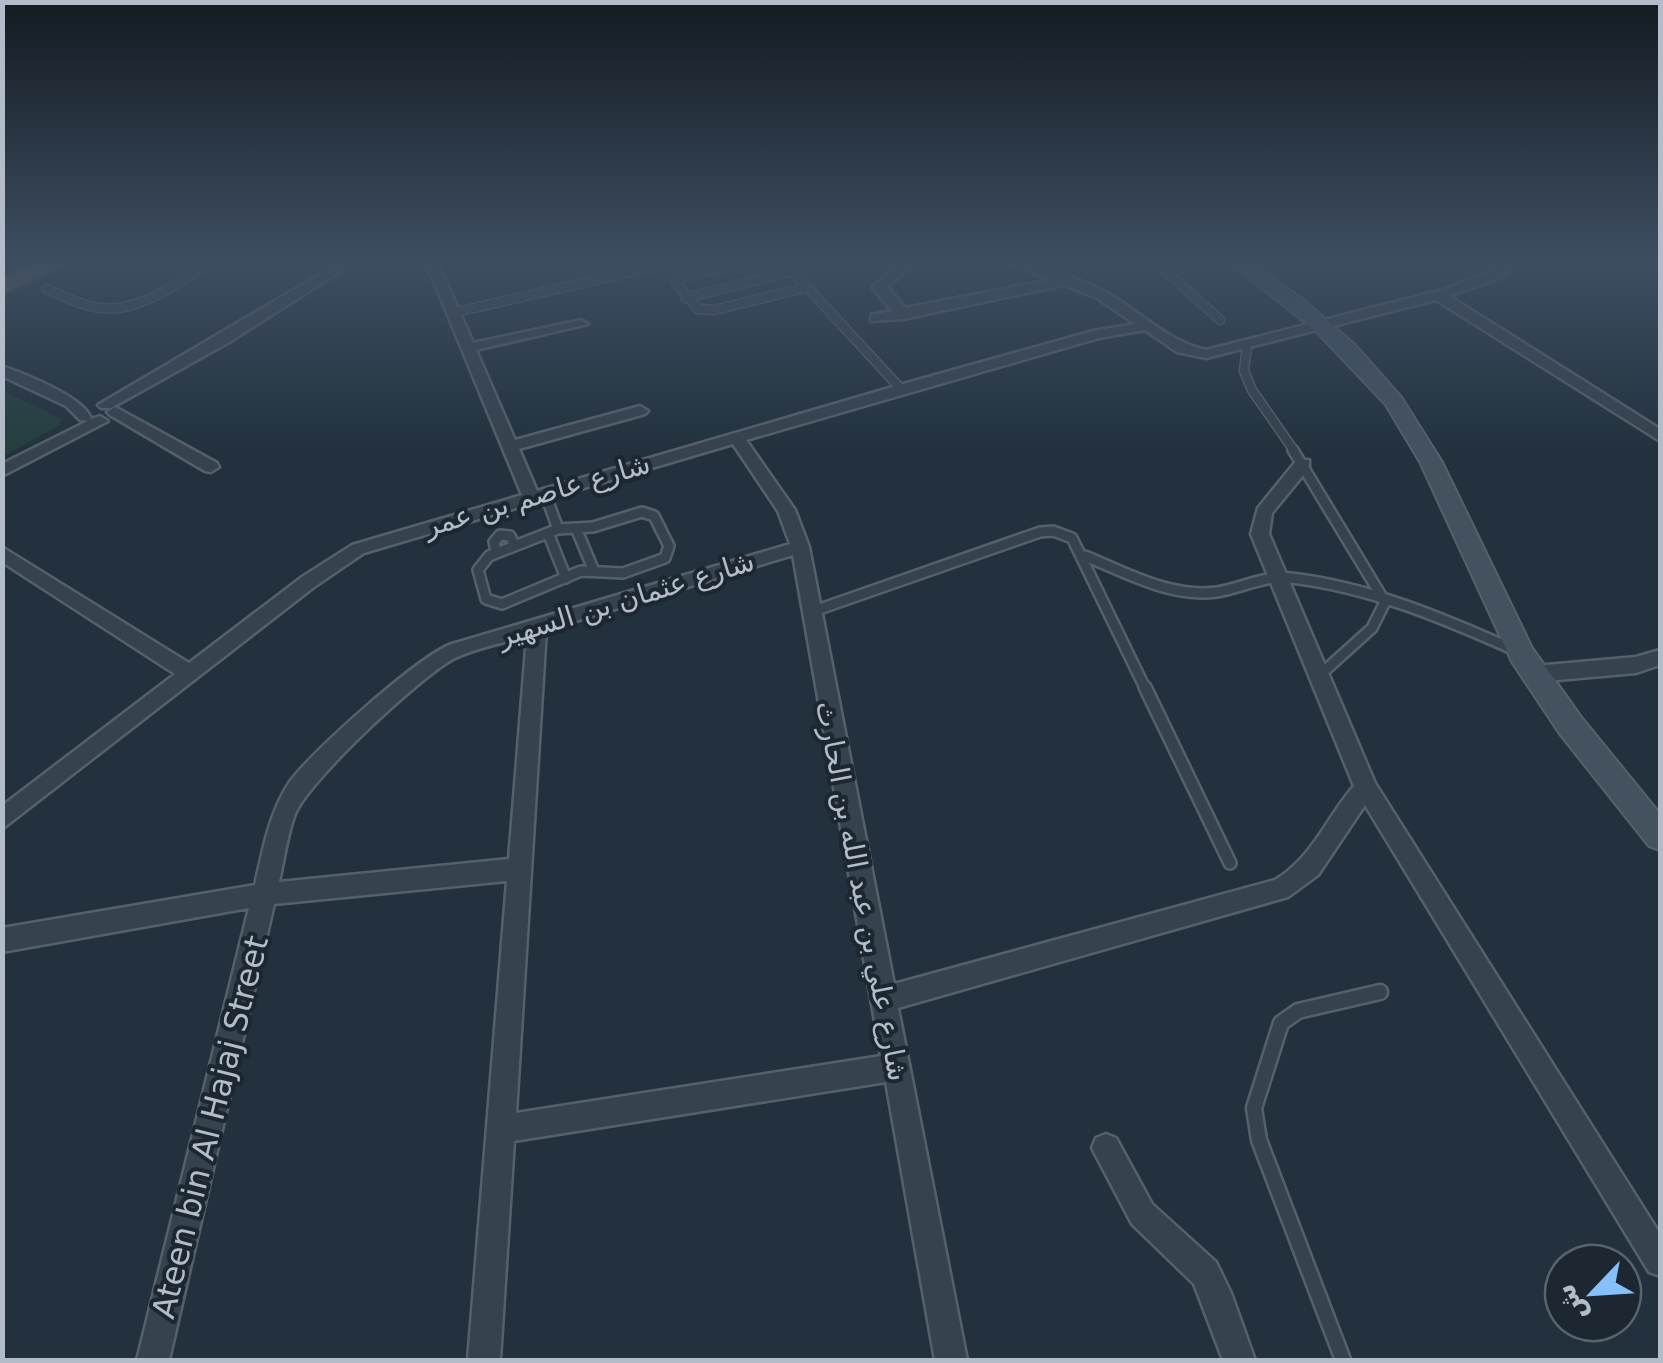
<svg xmlns="http://www.w3.org/2000/svg" width="1663" height="1363" font-family="'DejaVu Sans','Noto Naskh Arabic',sans-serif">
  <style>
    .green { fill: #243e3e }
    .lines { fill: none; stroke-linecap: round; stroke-linejoin: round }
    .lane-far3-casing { stroke: #55606b; stroke-width: 11 }
    .lane-far2-casing { stroke: #55606b; stroke-width: 14 }
    .lane-far1-casing { stroke: #55606b; stroke-width: 16 }
    .lane-casing { stroke: #55606b; stroke-width: 19 }
    .street-casing { stroke: #55606b; stroke-width: 5 }
    .secondary-casing { stroke: #55606b; stroke-width: 4 }
    .highway-casing { stroke: #424d58; stroke-width: 5 }
    .lane-far3 { stroke: #36424d; stroke-width: 8 }
    .lane-far2 { stroke: #36424d; stroke-width: 9 }
    .lane-far1 { stroke: #36424d; stroke-width: 11 }
    .lane { stroke: #36424d; stroke-width: 14 }
    .street { fill: #36424d; fill-rule: evenodd }
    .secondary { fill: #445260; fill-rule: evenodd }
    .highway { fill: #746353; fill-rule: evenodd }
    .labels { text-anchor: middle; dominant-baseline: central; stroke-width: 8; stroke-linejoin: round; paint-order: stroke }
    .street-label { font-size: 28px; fill: #b2bdc9; stroke: #1c2732 }
    .near-street-label { font-size: 32px; fill: #b2bdc9; stroke: #1c2732 }
  </style>
  <rect width="100%" height="100%" fill="#22313d"/>
  <path class="green" d="M3,391L62,419L59,425L3,457Z"/>
  <g class="lines">
    <defs>
      <path id="lane-far3" d="M746,262L683,277L676,283L698,309L714,310L808,287
        M784,262L901,389
        M1156,262L1220,320
        M47,289C64,296 82,306 101,308C141,313 179,281 212,262
        M686,298L793,271
        M452,313L674,262
        M1247,345L1244,371L1252,390L1295,452"/>
      <path id="lane-far2" d="M1293,450L1385,602L1372,628L1321,674
        M545,493L558,529
        M642,512L654,516L669,546L665,558L623,573L581,571L502,604L486,599L478,570L489,556L558,529L593,527Z
        M576,528L593,569
        M548,533L566,578
        M496,552L494,542L500,535L510,536L515,546
        M1085,556C1127,573 1170,598 1217,592C1242,588 1265,575 1291,578C1370,587 1445,619 1517,651
        M811,612L1040,532L1053,531L1072,538L1146,690"/>
      <path id="lane-far1" d="M1145,687L1230,863"/>
      <path id="lane" d="M1343,1360L1259,1140L1254,1108L1281,1023L1298,1011L1380,992"/>
      <path id="street" d="M341,262H355L231,341L111,408H101L98,405Z
        M426,262H438L473,343L581,320L588,324L476,350L515,440L640,406L648,411L645,414L519,449L537,491L896,386L1093,331L1135,324L1097,298L1064,285L903,319L871,321V315L892,311L872,287L902,262H916L887,287L905,308L1050,280L1008,262C1034,261 1088,281 1111,295C1142,314 1170,342 1206,350L1438,291L1490,272L1504,262H1518L1500,278L1449,296L1660,429V441L1436,300L1206,358L1177,352L1145,330L1099,338L746,440L795,510L809,547L894,984L1275,880C1313,857 1326,818 1354,786L1251,534L1258,508L1297,460H1309V468L1272,513L1269,534L1375,783L1660,1234V1276L1649,1272L1365,805L1318,875L1288,897L898,1008L967,1360H935L886,1082L514,1141L500,1360H468L507,881L274,904L169,1360H137L249,908L2,952V928L255,885C263,850 269,814 289,783C309,754 421,654 452,644L790,544L778,511L733,444L364,553L314,587L2,829V806L175,674L2,562V547L189,663L302,577L352,545L522,495ZM793,555L881,1056L516,1113L546,630ZM527,636L509,859L279,882C284,860 287,835 295,814C310,779 419,678 453,659C475,648 503,643 527,636Z
        M2,366C25,374 86,398 91,419L100,416L108,421L2,476V464L88,421L80,420L66,406L2,376Z
        M115,407L217,463L219,467L211,472L205,471L110,415L107,412Z
        M1660,650V665L1636,673L1535,682L1528,680L1525,674L1528,668L1535,666L1636,657Z
        M1106,1134L1116,1138L1152,1204L1216,1262L1231,1293L1255,1360H1223L1194,1284L1132,1224L1092,1148L1096,1138Z"/>
      <path id="secondary" d="M1229,262H1249L1302,299L1355,345L1401,397L1442,462L1532,648L1581,717L1660,814V850L1649,846L1560,734L1512,662L1420,462L1386,405L1315,330Z"/>
      <path id="highway" d="M39,262H68L2,294V278Z"/>
    </defs>
    <use href="#lane-far3" class="lane-far3-casing"/>
    <use href="#lane-far2" class="lane-far2-casing"/>
    <use href="#lane-far1" class="lane-far1-casing"/>
    <use href="#lane" class="lane-casing"/>
    <use href="#street" class="street-casing"/>
    <use href="#secondary" class="secondary-casing"/>
    <use href="#highway" class="highway-casing"/>
    <use href="#lane-far3" class="lane-far3"/>
    <use href="#lane-far2" class="lane-far2"/>
    <use href="#lane-far1" class="lane-far1"/>
    <use href="#lane" class="lane"/>
    <use href="#street" class="street"/>
    <use href="#secondary" class="secondary"/>
    <use href="#highway" class="highway"/>
  </g>
  <linearGradient id="sky" x2="0" y2="1"><stop stop-color="#131b22"/><stop offset="0.58" stop-color="#3e4e62"/><stop offset="1" stop-color="#3e4e62" stop-opacity="0"/></linearGradient>
  <rect width="1663" height="453" fill="url(#sky)"/>
  <g class="labels">
    <g class="street-label">
      <text transform="translate(537 495) rotate(-16)">شارع عاصم بن عمر</text>
      <text transform="translate(626 599) rotate(-17)">شارع عثمان بن السهير</text>
      <text transform="translate(862 891) rotate(79)">شارع علي بن عبد الله بن الحارث</text>
    </g>
    <g class="near-street-label">
      <text transform="translate(210 1127) rotate(-76)">Ateen bin Al Hajaj Street</text>
    </g>
  </g>
  <rect width="1663" height="1363" fill="none" stroke="#b2bdc9" stroke-width="10"/>
  <g transform="translate(1593 1293) rotate(245)"><circle r="48" fill="#1c2732" stroke="#58636e" stroke-width="2.5"/>
  <path d="M0-8L18 38L0 25L-18 38Z" fill="#85c0fb"/>
  <text y="-15" font-size="28" font-weight="bold" text-anchor="middle" fill="#b2bdc9">ش</text>
  </g>
</svg>
